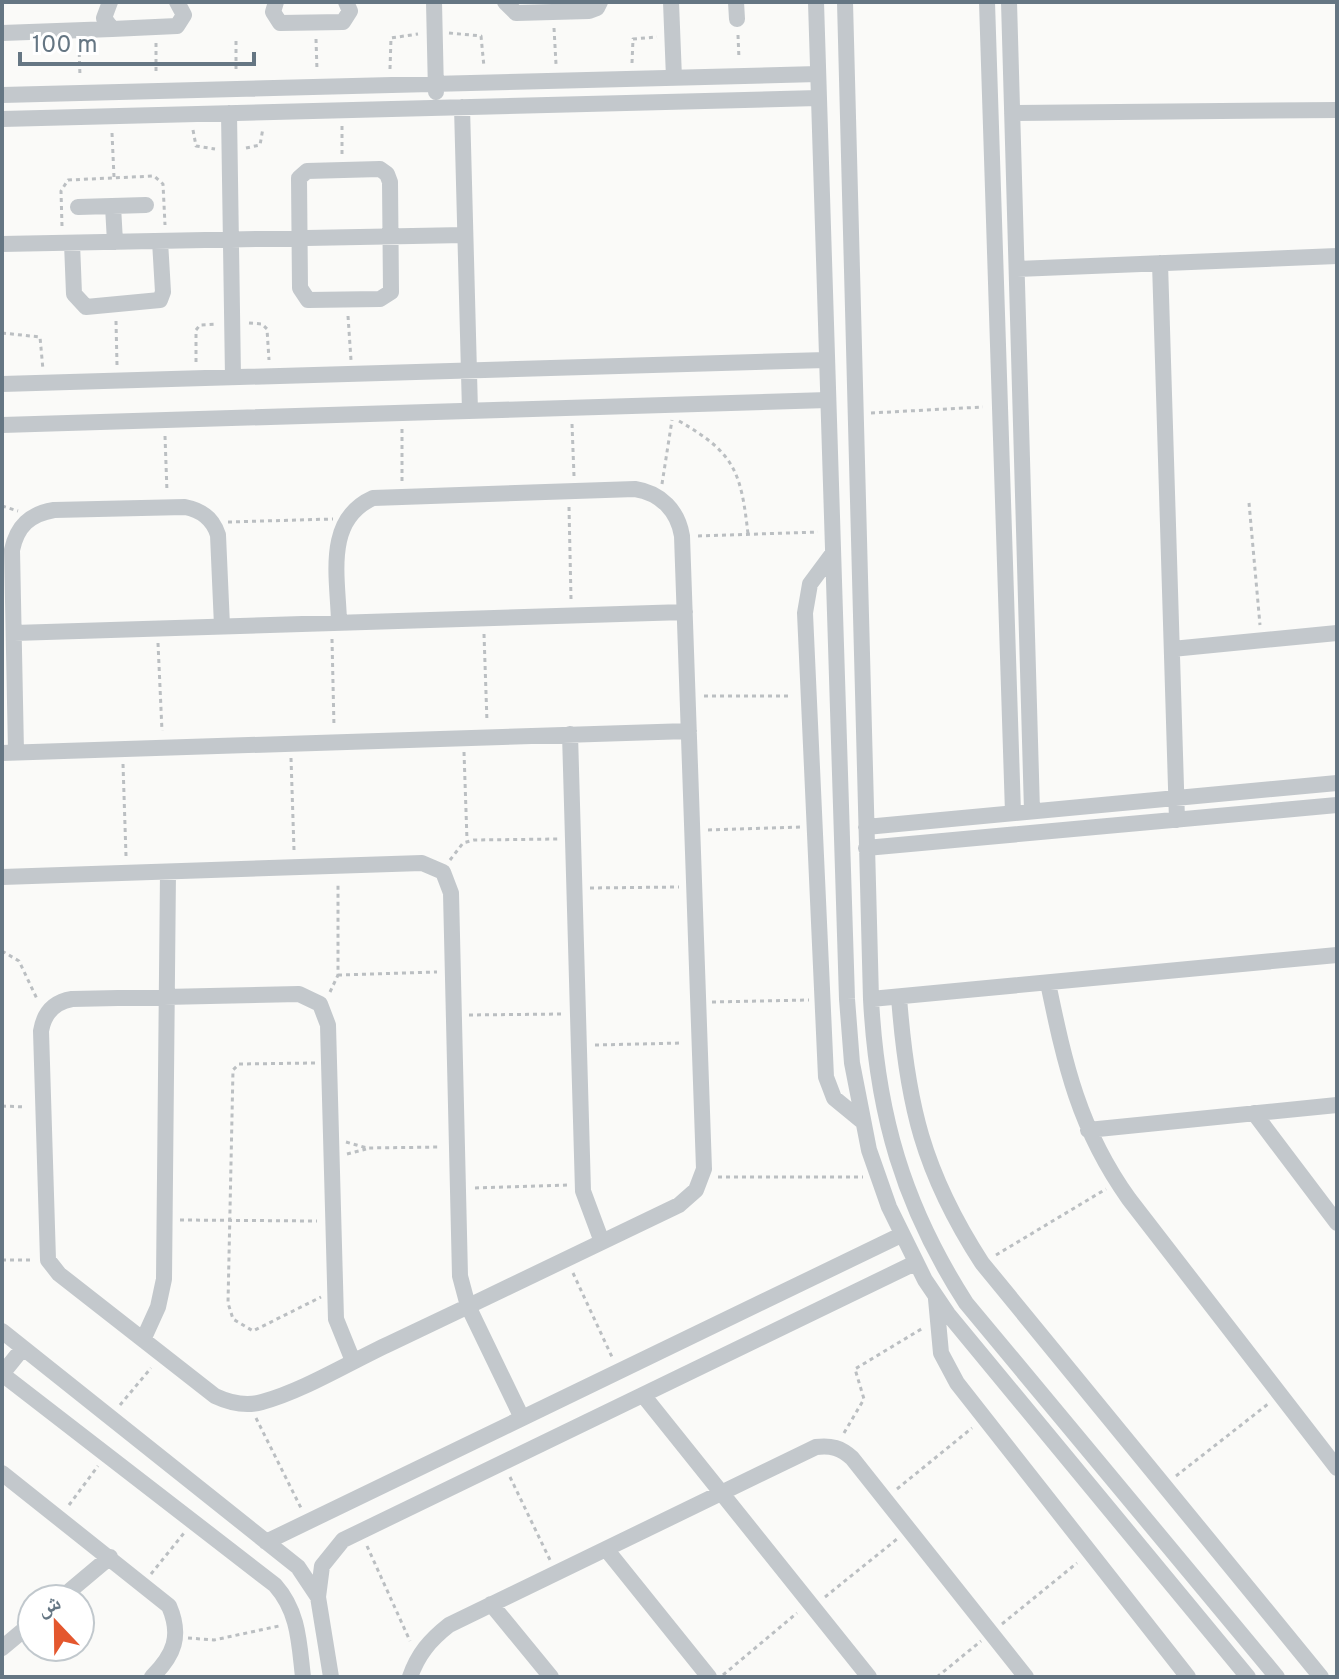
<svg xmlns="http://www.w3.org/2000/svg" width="1339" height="1679" font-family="Overpass,'Noto Naskh Arabic',sans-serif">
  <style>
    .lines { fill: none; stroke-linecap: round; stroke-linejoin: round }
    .path { stroke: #bbbfc2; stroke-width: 3; stroke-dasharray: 4 4; stroke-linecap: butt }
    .minor { stroke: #c3c8cc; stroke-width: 16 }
  </style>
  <rect width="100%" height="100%" fill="#fafaf8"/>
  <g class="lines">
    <path class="path" d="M554,28L556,64
      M449,33L481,36L484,67
      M738,35L739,59
      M316,39L317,71
      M236,41V73
      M156,43V75
      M79,45L80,77
      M632,63L633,39L657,37
      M390,69L391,38L418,34
      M342,126V154
      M193,130L196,146L215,149
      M112,133L114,177
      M246,148L260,145L263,128
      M62,226L61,191L68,180L154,176L163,184L165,225
      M348,316L351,360
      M116,321L117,365
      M249,323L262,324L267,329L269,360
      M2,333L40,337L43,370
      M196,362V330L200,325L217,324
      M871,413L983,407
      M679,421C735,453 741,472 748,534
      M572,424L574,476
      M402,429V481
      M165,436L167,492
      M662,484L672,420
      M1249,503L1260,625
      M2,506L18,511
      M569,507L571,599
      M228,522L333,519
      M698,536L818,532
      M484,634L487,722
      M332,639L334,727
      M158,643L162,731
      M704,696H792
      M464,752L467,840
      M291,758L294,850
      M123,764L126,856
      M708,830L801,827
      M450,860L463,843L474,840L558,839
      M590,888L679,887
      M2,951L19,961L38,1001
      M338,975L437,972
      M330,992L338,975V882
      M712,1002L809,1000
      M469,1015L562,1014
      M595,1045L683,1043
      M315,1063L239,1064L233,1070L228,1303L233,1319L253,1331L321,1297
      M2,1106L26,1107
      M346,1142L367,1148L441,1147
      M347,1154L366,1149
      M718,1177H863
      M475,1188L567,1185
      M180,1220L317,1221
      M996,1255L1106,1189
      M2,1260H34
      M573,1273L612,1357
      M120,1405L151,1368
      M256,1418L301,1508
      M844,1433L864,1399L855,1369L923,1328
      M1176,1476L1268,1404
      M510,1477L550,1560
      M897,1489L972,1428
      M69,1505L98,1466
      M367,1546L410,1641
      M151,1574L184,1533
      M825,1597L897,1539
      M1002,1624L1077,1563
      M188,1638L214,1640L279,1626
      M723,1675L797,1613
      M937,1677L981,1641"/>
    <path class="minor" d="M110,2L104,18L112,29L177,26L184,15L177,2
      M276,2L273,12L280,23L343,22L350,11L346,2
      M434,2L436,92
      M505,2L516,13L589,11L597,8L600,2
      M671,2L674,78
      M736,2L737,19
      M816,2L847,999L852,1063L869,1150L889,1207L925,1280L948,1314L1248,1677
      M845,2L871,999C877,1114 903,1205 966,1303L1277,1677
      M987,2L1013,813
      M1009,2L1032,811
      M2,33L112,29
      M2,95L818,74
      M462,107L470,411
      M229,113L233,377
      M1012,113L1337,110
      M2,119L818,98
      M380,169L387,174L390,182L391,292L380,299L308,300L300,288L299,178L307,171Z
      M113,206L115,242
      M78,207L146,205
      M72,243L74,294L86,307L160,300L163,292L160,241
      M2,244L465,235
      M1160,263L1177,820
      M1017,269L1337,256
      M2,384L826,360
      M2,425L828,400
      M833,553L810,584L805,613L826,1077L834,1098L862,1121
      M339,622C338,578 324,520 373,498L635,489C661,493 678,511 682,536L704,1169L696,1190L679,1205C583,1251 486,1298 389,1344C350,1362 303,1391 262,1402C245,1407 230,1403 215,1396L59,1274L48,1260L41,1031C44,1013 54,1002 72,999L299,994L320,1004L328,1025L336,1319L353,1361
      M14,633L685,612
      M1172,649L1337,633
      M570,734L583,1191L602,1242
      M16,752L12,550C17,526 30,514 54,510L185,507C201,510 213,519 218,535L222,626
      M2,753L689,731
      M866,827L1337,783
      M866,848L1337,805
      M2,877L422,863L443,872L451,893L460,1276L468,1306L522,1418
      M1048,983C1065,1065 1079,1129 1129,1199L1337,1468
      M899,997C907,1104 923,1172 982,1263L1321,1677
      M871,999L1337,955
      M1254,1113L1337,1223
      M1088,1130L1337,1105
      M936,1299L941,1353L957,1383L1188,1677
      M2,1331L298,1567L318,1597L331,1677
      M143,1340L158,1307L164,1279L168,872
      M2,1374L275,1585C299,1612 299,1643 303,1677
      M2,1374L23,1348
      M643,1395L869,1677
      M2,1473L169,1606C182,1636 174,1655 152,1677
      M266,1542L901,1235
      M606,1549L709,1677
      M318,1597L322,1566L343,1540L915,1263
      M60,1599L110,1557
      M491,1604L551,1677
      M2,1648L32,1623
      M410,1677C418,1654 430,1640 449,1625L816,1447C831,1445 841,1448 852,1458L1026,1677"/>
  </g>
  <rect width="1339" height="1679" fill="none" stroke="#657683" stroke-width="8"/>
  <g transform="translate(56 1623) rotate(338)"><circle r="38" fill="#ffffff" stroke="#c1c8cd" stroke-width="2"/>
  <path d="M0-6L14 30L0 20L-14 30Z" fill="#e4572e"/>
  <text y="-12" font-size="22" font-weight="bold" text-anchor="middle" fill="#657683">ش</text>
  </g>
  <path d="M20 52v12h234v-12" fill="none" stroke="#657683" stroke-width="4"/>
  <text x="32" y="52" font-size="24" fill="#657683" stroke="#ffffff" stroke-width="6" paint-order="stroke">100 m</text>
</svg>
